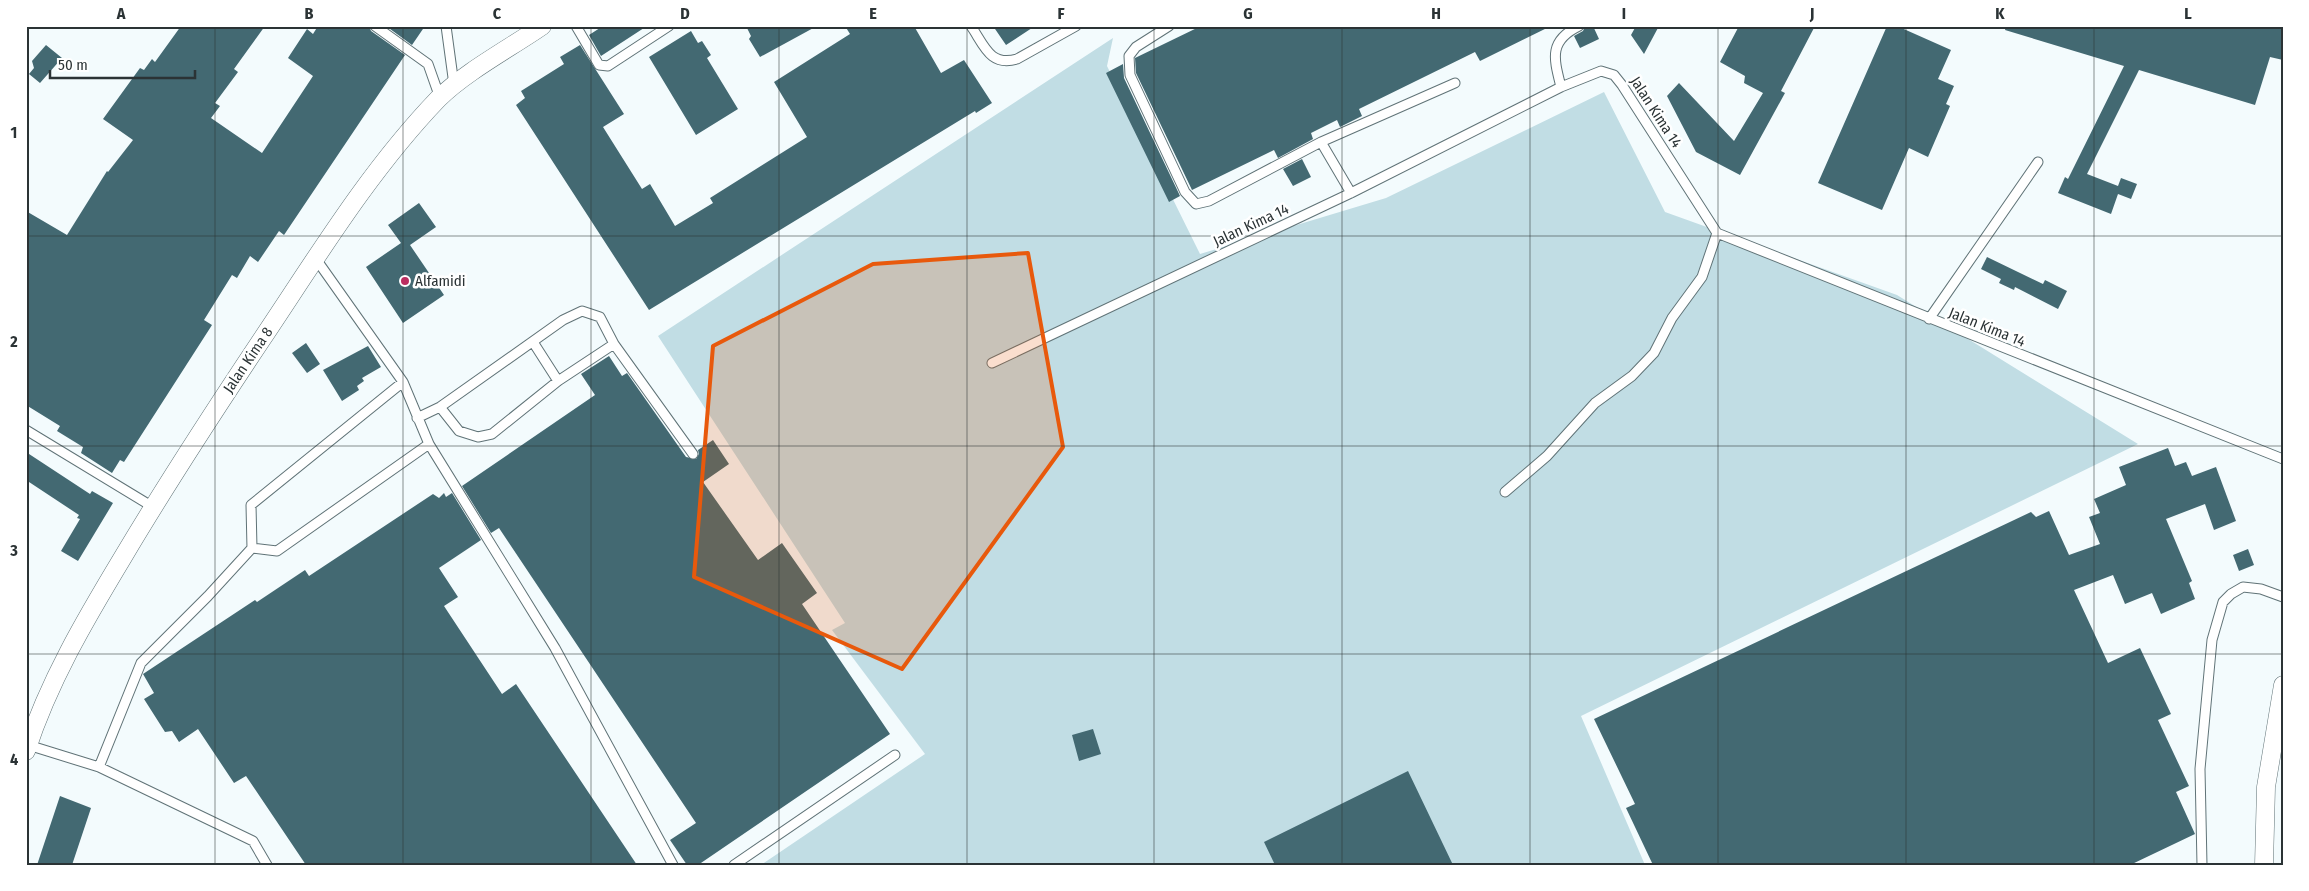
<svg xmlns="http://www.w3.org/2000/svg" width="2309" height="891" font-family="'Fira Sans Condensed',sans-serif">
  <style>
    .green { fill: #c1dde4 }
    .building { fill: #436972 }
    .lines { fill: none; stroke-linecap: round; stroke-linejoin: round }
    .lane-casing { stroke: #607377; stroke-width: 11 }
    .street-casing { stroke: #607377; stroke-width: 19 }
    .lane { stroke: #fff; stroke-width: 9 }
    .street { stroke: #fff; stroke-width: 18 }
    .marked { fill: #e8590c; fill-opacity: 0.2; stroke: #e8590c; stroke-width: 4; stroke-linejoin: round }
    .grid { fill: none; stroke: #2b3335; stroke-width: 1; stroke-opacity: 0.55 }
    .poi-dot { fill: #bb2d60; stroke: #fff; stroke-width: 2 }
    .labels { text-anchor: middle; dominant-baseline: central; stroke-width: 5; stroke-linejoin: round; paint-order: stroke }
    .street-label { font-size: 15px; fill: #2b3335; stroke: #fff }
    .poi-label { font-size: 15px; fill: #2b3335; stroke: #fff; text-anchor: start }
    .neatline { fill: none; stroke: #2b3335; stroke-width: 2 }
    .grid-label { font-size: 16px; text-anchor: middle; font-weight: bold; fill: #2b3335 }
  </style>
  <rect width="100%" height="100%" fill="#f3fbfd"/>
  <path class="green" d="M1113,38L1107,66L1200,254L1386,198L1604,92L1665,212L1897,295L2138,444L1581,716L1645,865H761L925,754L832,630L845,623L658,336Z"/>
  <path class="building" d="M181,26H265L234,69L238,72L215,103L220,106L211,118L262,153L313,76L288,58L307,29L313,34L318,26H369L371,31L405,55L284,235L279,231L258,262L250,256L237,278L232,275L204,320L212,325L124,462L120,460L112,473L81,453L83,447L57,431L60,426L26,405V211L67,235L107,171L108,172L133,140L103,119L140,68L144,70L152,59L155,62Z
    M386,26H425L412,45Z
    M603,26H647L601,56L589,35Z
    M746,26H817L760,57L749,39L751,36Z
    M845,26H914L941,73L964,60L992,103L976,113L975,111L649,310L516,105L525,98L521,91L564,64L560,57L580,45L624,114L603,127L642,189L650,184L675,226L713,203L710,198L807,137L774,82L850,34Z
    M993,26H1035L1006,45Z
    M1201,26H1551L1480,61L1475,52L1359,109L1362,116L1340,127L1337,120L1311,133L1313,139L1278,158L1274,150L1192,190L1136,73L1135,58Z
    M1585,26H1593L1599,39L1580,48L1574,36L1583,31Z
    M1636,26H1659L1644,54L1631,35Z
    M1739,26H1815L1781,91L1785,93L1740,175L1696,152L1667,96L1679,83L1734,141L1763,93L1744,83L1745,76L1720,62Z
    M1887,26H1897L1951,50L1938,79L1954,86L1946,104L1950,106L1928,157L1909,148L1882,210L1818,183Z
    M2006,26H2283V60L2270,57L2255,105L2139,70L2087,174L2118,186L2121,178L2137,184L2131,199L2118,194L2111,214L2058,193L2065,177L2068,179L2124,66L2005,30Z
    M691,31L698,43L702,41L711,55L707,58L738,109L696,135L649,57Z
    M46,45L62,58L40,83L29,74L34,68L32,61Z
    M1123,64L1124,78L1180,196L1169,202L1106,73Z
    M1302,159L1311,177L1293,186L1283,169Z
    M419,203L436,227L410,245L444,295L403,323L366,267L401,243L388,225Z
    M1987,257L2043,284L2045,280L2067,291L2058,309L2015,287L2014,290L1999,283L2001,279L1981,269Z
    M306,343L320,364L307,373L292,353Z
    M368,346L381,367L362,378L364,381L357,386L359,390L342,401L323,370Z
    M609,356L622,376L627,373L686,457L696,459L699,454L698,450L713,440L729,464L703,482L758,560L782,543L817,593L802,604L890,734L698,865H687L670,840L696,823L499,528L491,533L462,486L595,395L581,374Z
    M2168,448L2175,466L2186,462L2192,476L2216,467L2236,521L2214,530L2205,504L2166,519L2192,581L2189,583L2195,599L2161,614L2152,593L2125,604L2113,575L2074,590L2108,663L2140,648L2171,714L2158,720L2189,786L2176,792L2195,834L2130,865H1653L1626,808L1635,804L1594,719L2031,512L2036,517L2049,511L2069,555L2100,544L2089,517L2100,513L2094,499L2126,485L2119,467Z
    M26,452L90,494L92,491L113,503L78,561L61,551L80,519L77,518L79,515L26,480Z
    M444,493L446,497L452,493L481,540L439,568L458,597L444,606L502,694L516,684L637,865H306L246,776L234,783L198,729L179,742L172,731L165,732L144,699L154,693L143,674L255,600L257,602L305,570L309,576L433,494L439,498Z
    M2248,549L2254,565L2239,571L2233,555Z
    M1093,729L1101,754L1079,761L1072,735Z
    M1408,771L1453,865H1275L1264,842Z
    M60,796L91,808L72,865H37Z"/>
  <g class="lines">
    <defs>
      <path id="lane" d="M375,26L428,64L440,98
        M446,26L454,85
        M576,26L599,65L608,66L669,26
        M971,26C984,45 990,67 1017,59L1076,26
        M1169,26L1136,47L1129,56L1130,75L1185,192L1196,204L1209,201L1321,142L1351,193
        M1561,87C1554,59 1548,41 1579,26
        M1321,142L1455,83
        M316,259L403,382L251,505L252,548L277,551L429,444L403,382
        M1929,319L2038,162
        M533,342L558,381
        M992,363L1351,193L1561,87L1601,71L1614,75L1622,85L1717,233L2283,459
        M440,407L459,431L478,437L492,434L558,381L614,344
        M417,418L440,407L563,320L582,311L600,317L614,344L693,454
        M26,430L153,507
        M429,444L555,648L673,865
        M1505,492L1547,456L1595,403L1632,376L1654,353L1672,318L1702,277L1717,233
        M28,745L99,767L253,841L267,865
        M99,767L141,663L208,596L252,548
        M734,865L895,755
        M2202,865L2200,769L2212,640L2223,602L2231,594L2243,587L2261,589L2283,597"/>
      <path id="street" d="M26,751C49,681 85,620 123,557C167,483 214,411 262,339C317,257 369,171 438,99C465,72 510,48 542,26
        M2264,865L2266,787L2283,685"/>
    </defs>
    <use href="#lane" class="lane-casing"/>
    <use href="#street" class="street-casing"/>
    <use href="#lane" class="lane"/>
    <use href="#street" class="street"/>
  </g>
  <path class="marked" d="M1028,253L1063,447L902,669L694,577L713,346L873,264Z"/>
  <path class="grid" d="M215,26V865M403,26V865M591,26V865M779,26V865M967,26V865M1154,26V865M1342,26V865M1530,26V865M1718,26V865M1906,26V865M2094,26V865M26,236H2283M26,446H2283M26,654H2283"/>
  <circle class="poi-dot" cx="405" cy="281" r="5"/>
  <g class="labels">
    <g class="street-label">
      <text transform="translate(1656 112) rotate(57)">Jalan Kima 14</text>
      <text transform="translate(1251 225) rotate(-25)">Jalan Kima 14</text>
      <text transform="translate(1987 327) rotate(22)">Jalan Kima 14</text>
      <text transform="translate(248 360) rotate(-56)">Jalan Kima 8</text>
    </g>
    <g class="poi-label">
      <text x="415" y="281">Alfamidi</text>
    </g>
  </g>
  <rect width="2309" height="891" fill="none" stroke="#ffffff" stroke-width="55"/>
  <path d="M50 70v8h145v-8" fill="none" stroke="#2b3335" stroke-width="2.5"/>
  <text x="58" y="70" font-size="15" fill="#2b3335" stroke="#ffffff" stroke-width="4" paint-order="stroke">50 m</text>
  <rect x="28" y="28" width="2254" height="836" class="neatline"/>
  <g class="grid-label">
    <text x="121" y="19">A</text>
    <text x="309" y="19">B</text>
    <text x="497" y="19">C</text>
    <text x="685" y="19">D</text>
    <text x="873" y="19">E</text>
    <text x="1061" y="19">F</text>
    <text x="1248" y="19">G</text>
    <text x="1436" y="19">H</text>
    <text x="1624" y="19">I</text>
    <text x="1812" y="19">J</text>
    <text x="2000" y="19">K</text>
    <text x="2188" y="19">L</text>
    <text x="14" y="138">1</text>
    <text x="14" y="347">2</text>
    <text x="14" y="556">3</text>
    <text x="14" y="765">4</text>
  </g>
</svg>
